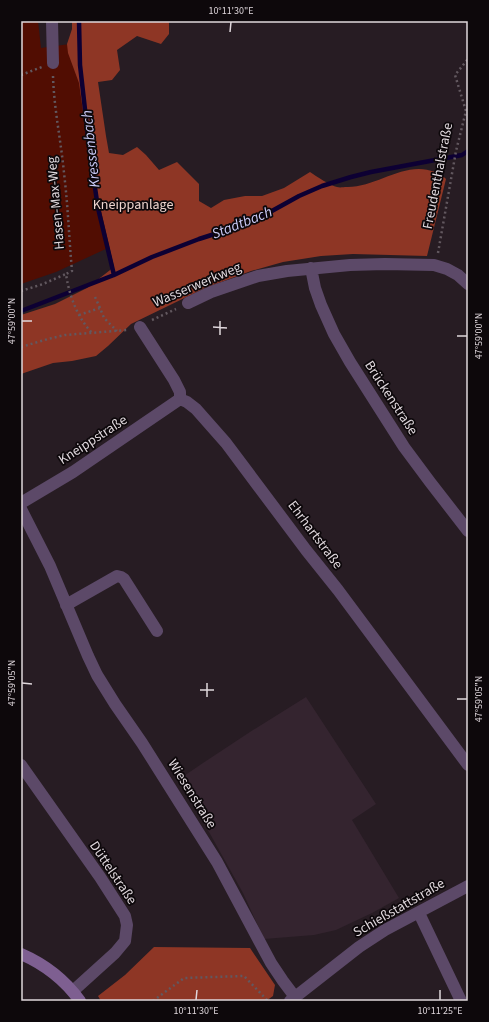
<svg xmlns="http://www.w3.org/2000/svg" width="489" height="1022" font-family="'Source Sans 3',sans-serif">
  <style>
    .built { fill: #34242f }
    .green { fill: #510d02 }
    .forest { fill: #8e3625 }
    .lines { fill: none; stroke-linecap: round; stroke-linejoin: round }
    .stream { stroke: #0d0033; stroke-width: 4.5 }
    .path { stroke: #62585f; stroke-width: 2.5; stroke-dasharray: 2 3; stroke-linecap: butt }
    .street { stroke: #5c4968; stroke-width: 12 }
    .secondary { stroke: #7e5f91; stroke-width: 12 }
    .ticks { fill: none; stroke: #dfd7dc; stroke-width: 1.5 }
    .labels { text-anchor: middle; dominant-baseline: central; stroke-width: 3.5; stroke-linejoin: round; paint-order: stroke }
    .street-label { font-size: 14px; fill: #dfd7dc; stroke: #0d080b }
    .park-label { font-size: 14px; fill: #eed4ce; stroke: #0d080b }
    .water-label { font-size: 15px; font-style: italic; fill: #cacaf6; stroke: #0d080b }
    .neatline { fill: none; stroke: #dfd7dc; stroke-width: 1.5 }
    .ticks-label { font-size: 10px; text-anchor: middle; fill: #dfd7dc }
  </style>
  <rect width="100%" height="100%" fill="#271c23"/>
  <path class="built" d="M306,697L376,804L352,820L399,898L372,913L336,930L314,935L264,939L243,893L199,814L178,780L203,763L253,730Z"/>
  <path class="green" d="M21,21H38L41,48L77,43L110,247L56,272L21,284Z"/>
  <path class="forest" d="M72,21H169V34L161,44L137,36L117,50L120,70L112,80L98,82L106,136L109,153L123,155L137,147L146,155L159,170L177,162L199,184V201L211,208L224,200L245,196H262L284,188L310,172C316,176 331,186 337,187C340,188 344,187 346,187C377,188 404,160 435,172C439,173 443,176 446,179L427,256L353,254L321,256L283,262L251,271L205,288L131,324L108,346L96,356L72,361L53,363L21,374V315L55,304L87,288L114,267L98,198L90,161L79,83L68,53L67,44L72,29Z
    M154,947L250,948L275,985L273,996L266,1001H101L98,996L125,975Z"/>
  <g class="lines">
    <path class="stream" d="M79,21L80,65L90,154L98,208L114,275
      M21,311L114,275L152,257L199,239L252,222L299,196L322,186L351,177L371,172L462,155L468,151"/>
    <path class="path" d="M21,75L42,67
      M53,76C54,109 61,141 64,173C68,206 69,238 72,271L66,274C69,295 77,317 92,333
      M438,253L456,151L466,111L455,75L468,59
      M21,291L43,284L66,274
      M95,297L100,308
      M79,315L100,308L104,318L117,331
      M152,320L176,309
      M21,347L48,339L65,335L127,330
      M153,1001L184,978L244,976L268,1001"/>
    <path class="street" d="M52,21L53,63
      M311,268L315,288L321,305L334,334L350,362L404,447L430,482L468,531
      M188,303L211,292L258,276L287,271L350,265L385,264L434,265L447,269L458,275L468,284
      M140,327L174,380L180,392V399L187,402L196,409L226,443L306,550L338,590L468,765
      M21,503L73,472L180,399
      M21,509L50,566L88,656L97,675L115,704L142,743L217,862L271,963L283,981L295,997
      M66,605L117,576L121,577L124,579L157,631
      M21,765L100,877L125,916L127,925L125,941L115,953L73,991
      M419,913L461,1001
      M290,1001L359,947L385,930L468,886"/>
    <path class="secondary" d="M21,954C44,964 65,980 80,1001"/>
  </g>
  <path class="ticks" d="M230,32L231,22M22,321H32M213,327L227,328M220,335V321M457,336H467M22,683L32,684M200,690H214M207,697V683M457,699H467M196,1000L197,990M440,1000V990"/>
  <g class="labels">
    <g class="street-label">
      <text transform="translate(438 176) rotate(-79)">Freudenthalstraße</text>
      <text transform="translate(56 203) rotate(-95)">Hasen-Max-Weg</text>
      <text transform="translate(197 285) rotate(-23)">Wasserwerkweg</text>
      <text transform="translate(391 398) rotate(57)">Brückenstraße</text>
      <text transform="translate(93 440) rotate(-33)">Kneippstraße</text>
      <text transform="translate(315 535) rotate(53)">Ehrhartstraße</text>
      <text transform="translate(192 794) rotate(58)">Wiesenstraße</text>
      <text transform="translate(113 873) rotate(56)">Düttelstraße</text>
      <text transform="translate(399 908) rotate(-30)">Schießstattstraße</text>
    </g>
    <g class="park-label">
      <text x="133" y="205">Kneippanlage</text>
    </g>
    <g class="water-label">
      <text transform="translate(91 149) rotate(-96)">Kressenbach</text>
      <text transform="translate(242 223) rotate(-22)">Stadtbach</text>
    </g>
  </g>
  <rect width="489" height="1022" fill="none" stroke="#0d080b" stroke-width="44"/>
  <rect x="22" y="22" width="445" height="978" class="neatline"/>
  <g class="ticks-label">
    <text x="231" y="14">10°11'30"E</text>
    <text transform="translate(11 321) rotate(-90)" y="4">47°59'00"N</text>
    <text transform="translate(478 336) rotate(-90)" y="4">47°59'00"N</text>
    <text transform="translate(11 683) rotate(-90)" y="4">47°59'05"N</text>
    <text transform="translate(478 699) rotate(-90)" y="4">47°59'05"N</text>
    <text x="196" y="1014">10°11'30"E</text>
    <text x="440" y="1014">10°11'25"E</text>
  </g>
</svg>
